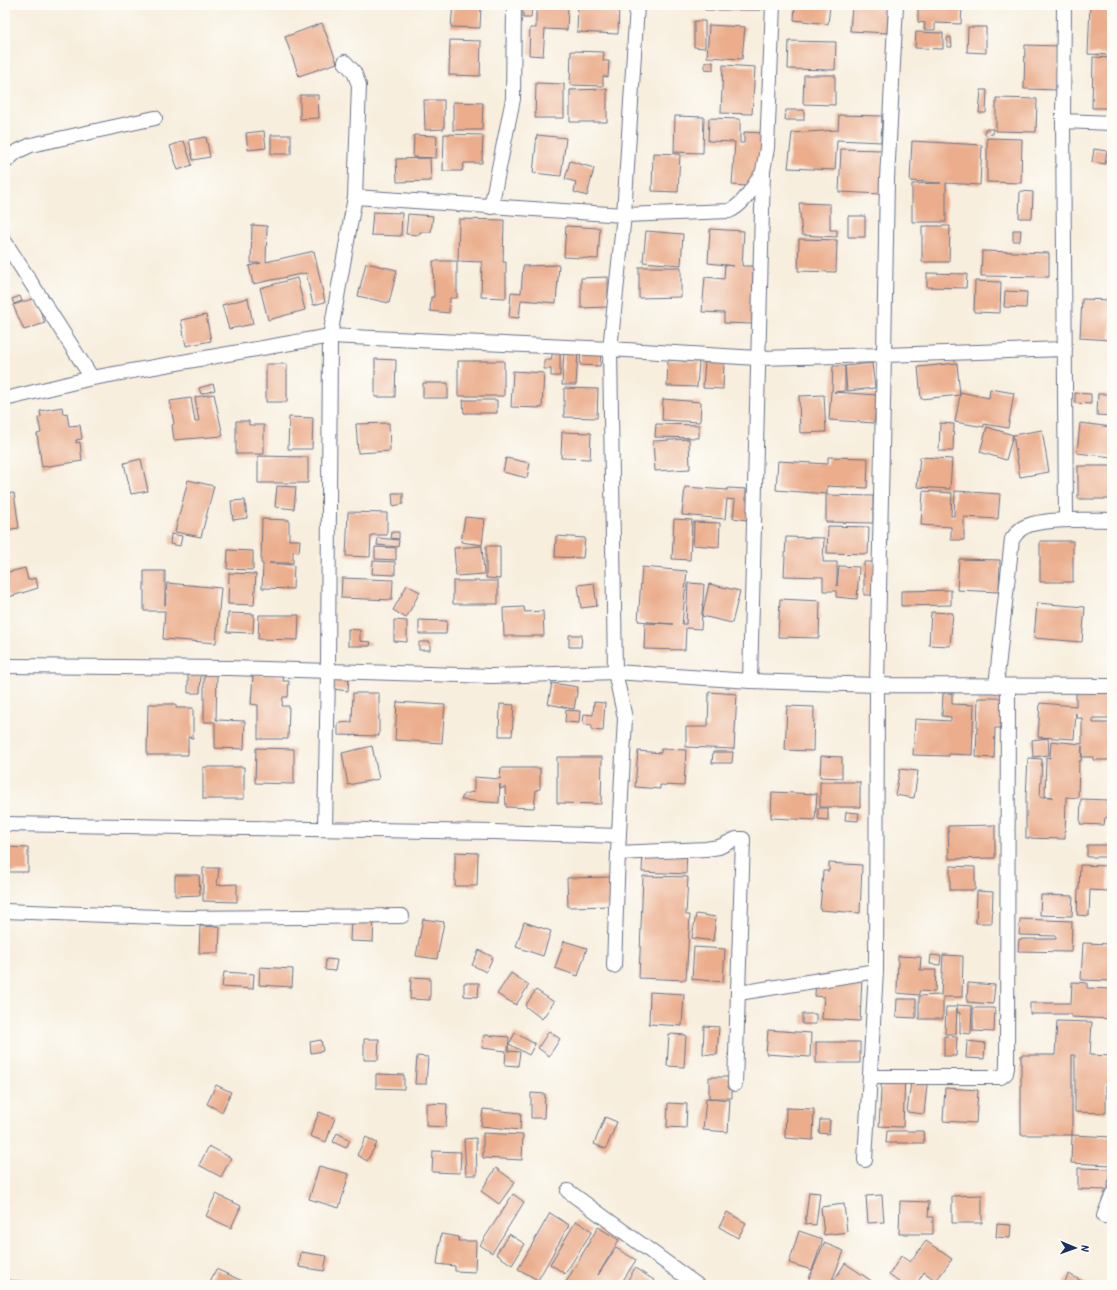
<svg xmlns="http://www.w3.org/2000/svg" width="1117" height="1290" font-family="Kalam,sans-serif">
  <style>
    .building { fill: #ebad8c }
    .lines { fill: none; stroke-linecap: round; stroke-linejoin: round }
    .minor-casing { stroke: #68728a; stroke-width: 16 }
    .minor { stroke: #fff; stroke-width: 14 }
  </style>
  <rect width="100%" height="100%" fill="#fdfcf7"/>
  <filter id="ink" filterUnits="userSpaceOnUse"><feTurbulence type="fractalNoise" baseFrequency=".025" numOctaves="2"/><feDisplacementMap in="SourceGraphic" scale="8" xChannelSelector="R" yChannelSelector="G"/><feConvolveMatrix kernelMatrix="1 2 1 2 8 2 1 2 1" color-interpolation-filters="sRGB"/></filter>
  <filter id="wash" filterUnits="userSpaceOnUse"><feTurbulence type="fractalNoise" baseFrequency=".012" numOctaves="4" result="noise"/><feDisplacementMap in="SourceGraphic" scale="16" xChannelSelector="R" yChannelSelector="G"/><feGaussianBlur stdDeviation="0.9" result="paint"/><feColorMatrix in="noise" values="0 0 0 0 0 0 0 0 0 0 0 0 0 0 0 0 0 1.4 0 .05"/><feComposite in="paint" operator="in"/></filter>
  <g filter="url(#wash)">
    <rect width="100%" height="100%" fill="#f7eedd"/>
    <g id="blocks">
      <path class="building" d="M453,5H481L480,28L451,27Z
        M548,5L568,7L567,30L545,29L543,56L529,55L530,28H536V6L548,7Z
        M592,5H619L618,34L577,32L578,6Z
        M705,5H761V10H705Z
        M795,5H830L828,24L794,20Z
        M852,5L889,6L887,33L850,31Z
        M918,5L962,6L961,24L935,23V30H924L925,23L918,22Z
        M1090,5L1112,6V55L1088,54Z
        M523,6L532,7L531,18H523Z
        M694,21H705V48L694,47Z
        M322,23L337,63L299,76L285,37Z
        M709,25L745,27L742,59L707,57Z
        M968,27H986V53L967,52Z
        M916,32L943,33V49L915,48Z
        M951,37L952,47H947V38Z
        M450,40L481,41L480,76L449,75Z
        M789,41L836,42L835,70L788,69Z
        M1025,45L1060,46L1058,90L1024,89Z
        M571,51L604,52L603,61H609L608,77L603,76V86L570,85Z
        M1093,57L1112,58V108H1092Z
        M705,62H713V70L705,69Z
        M723,65L755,67L752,114L721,113Z
        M804,75H835V105L803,104Z
        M536,83L564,84V118H535Z
        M607,89V122H570V90Z
        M981,90H987L986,113H979Z
        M300,95H318L319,118L300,119Z
        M996,98L1037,99L1036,132L996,131Z
        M424,100H444V129L425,130Z
        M453,102L483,103L482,130H453Z
        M786,110H804V120H785Z
        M839,115L882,116L881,142L837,140L835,170L788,168L792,133L838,130Z
        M675,116L704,117L703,153L674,152Z
        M709,118L740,119V143H744V132L763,133L760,187L732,185L735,142L708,141Z
        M985,129H993V134L985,135Z
        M264,131L266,148L248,150L246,133Z
        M444,134L483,135L482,163H464L462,171H443Z
        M271,135H291V154H271Z
        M414,135L437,136L436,158L413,157Z
        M537,135L566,138L561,176L533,173Z
        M206,137L210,157L193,160L189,140Z
        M987,138L1022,139L1021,183L987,182Z
        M184,141L192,165L178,170L170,146Z
        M912,141L982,145L980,185L946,183V222H912V184L941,183L910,181Z
        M841,149L883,150L882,194L839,192Z
        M1094,149L1107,151L1105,164L1092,162Z
        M653,153L680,154L678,192L652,191Z
        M430,158L431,181L397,182L396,159Z
        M570,161L594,168L587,196L574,192L576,182L565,179Z
        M1020,191L1033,192L1032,218H1019Z
        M799,203L830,204V230H837V237L802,235Z
        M373,212L402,213L401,236L371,235Z
        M408,214L433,216L431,232H420L419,235L406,234Z
        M848,216H865V237H848Z
        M459,219L504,220L503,262H506V298L481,297L482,262L458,261Z
        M252,225L267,226L266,262L314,251L325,302L313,305L306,273L253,284L249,266L261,263H251Z
        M566,226L600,228L598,259L564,257Z
        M922,226H950L949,262H922Z
        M710,229L744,231L742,266H753L752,324L724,323V313L702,312L705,277L724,279L725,265L734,266L708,263Z
        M1013,230H1021L1020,241H1013Z
        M646,231L683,234L681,265L643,262Z
        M799,239L837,240L836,272L798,271Z
        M982,251L1049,253V277L981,276Z
        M433,261H457V298H450L449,313L430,311L431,297H434Z
        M366,263L397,270L389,303L358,296Z
        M559,265L556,303L521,300L519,318L509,317L511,292L521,293L523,266Z
        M639,267H681V297L639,298Z
        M927,273L967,274L966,288L927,287Z
        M608,277V307L581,308V278Z
        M297,278L305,310L268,320L260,288Z
        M975,281L1001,282L1000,313L974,312Z
        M1005,291L1027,292L1026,308L1004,307Z
        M20,296L22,301L14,304L12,299Z
        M35,298L45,323L24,330L13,305Z
        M248,298L253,324L229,329L222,305Z
        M1082,299L1112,300L1110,340L1080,338Z
        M206,315L211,341L186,346L181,320Z
        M581,348L601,349L600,366L580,365Z
        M553,351H560V376H551V369H544V360H551Z
        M564,351H578L576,385H562Z
        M375,359L396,360L395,397H375Z
        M668,360L699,362L697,387L667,386Z
        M458,361H504V396H458Z
        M705,361L724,363L723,389L703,388Z
        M872,363L875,388L847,391L845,366Z
        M957,363L960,395V392L989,398L990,389L1014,393L1008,428L984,424V427L955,422L960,395L921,399L918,367Z
        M266,364H287V402H266Z
        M833,366H845V391L834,392L877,395L874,423L829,420L831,391H832Z
        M513,371L544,373L542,408L511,407Z
        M423,383H448V398H423Z
        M213,384L215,390L201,394L199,388Z
        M564,388L598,389L597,418L564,417Z
        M1075,393L1091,394V404L1075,403Z
        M214,394L223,436L174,440L172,425L174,424L170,401L191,398L195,422L199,421L195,397Z
        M1098,394H1112V416L1097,415Z
        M824,395L826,432L800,433L799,396Z
        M663,399L701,402L700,422L662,420Z
        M463,400H497V413H464Z
        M62,407L63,414L67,413L69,426L80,425L82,439L76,440V443L80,442L82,461L42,467L37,434L41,433L38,418L41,417L40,411Z
        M289,417L313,418L312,449H288Z
        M236,421H249V425H264V454H236Z
        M389,423L390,451L358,453L356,424Z
        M940,423L954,424L953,451H939Z
        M1080,423L1112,427V457L1077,453Z
        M656,424L699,425V438L655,437Z
        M987,427L1013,435L1006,460L980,452Z
        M1042,430L1049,472L1020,477L1013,435Z
        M562,432L591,433L590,459L561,458Z
        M689,439L690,469L655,471L653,441Z
        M258,456L308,457V483H258Z
        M828,457L868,458L867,488L827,486V494L776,490L778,461L828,464Z
        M920,457L952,459L950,489L917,487Z
        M506,458L530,463L527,478L503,472Z
        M141,459L148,491L131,494L124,463Z
        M1078,466H1112V499H1078Z
        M188,480L214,486L201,537L175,532Z
        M277,486L296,487L294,509L275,507Z
        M685,487L727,490L728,488L746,489V500L749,501L747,520L733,518L735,500L727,499L725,519L682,515Z
        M923,491L952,493L951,516H954L955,491L1000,494L998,519L964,517V540H951V527L921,525Z
        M14,493L19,528L5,530V494Z
        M392,493H403V504L393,506Z
        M826,495L873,496V523L826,522Z
        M245,500L247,518L233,520L231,501Z
        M348,512L387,513V535H371L370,557L346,556Z
        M465,517L485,519L482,545L461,542Z
        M262,519L289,520V540H300L299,552L293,551V563H269L294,565L293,589L262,588L263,564L261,563Z
        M674,519L692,520L690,560L672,559Z
        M694,522L720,523L719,547L693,545Z
        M828,526L869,527L868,554L827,553Z
        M392,532H399V539L391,538Z
        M171,534L182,536L180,546L170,544Z
        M556,536L585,538L583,558L555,557Z
        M786,537L824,538L823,562H837V586L839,566L859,567L857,599L836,597V591H823V577L784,576Z
        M378,538L399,540L398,547L377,545Z
        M1040,541H1073V582H1040Z
        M482,546L484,574L456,576L454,548Z
        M486,546H500V579L486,578Z
        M375,547L396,548V560L375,559Z
        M228,550L253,551V570L227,569Z
        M959,559L1000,560L999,592L957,590Z
        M373,561L395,562V575L372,574Z
        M864,562H874V595H864Z
        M642,567L687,571L682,624H686L688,583L704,584L701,629L686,628L685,650L644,649L645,623L673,624L638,621Z
        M25,568L28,580L36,578L38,588L9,597L5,580V573Z
        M144,571H165V605L167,583L221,588L216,643L163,639L165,611H144Z
        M229,573L256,574L254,605L228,604Z
        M342,578L393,580L392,600L341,598Z
        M453,581H498V604H453Z
        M594,583L597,606L581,608L578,585Z
        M709,584L740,591L732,623L702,616Z
        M407,585L420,592L406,618L393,610Z
        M951,590V605L901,606V591Z
        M780,599L820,601L819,638L778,637Z
        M1037,603L1085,607L1082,642L1034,638Z
        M524,607L525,612L543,611L544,636H504L503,608Z
        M931,612L953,613L950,646L929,645Z
        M228,613L254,614L253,633L227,632Z
        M259,615H299L298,640L258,639Z
        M394,620L407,621V642L394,641Z
        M419,620L447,621L446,634H419Z
        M348,629L360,630V641L371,642L370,646H348Z
        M569,635H582L581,647H569Z
        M419,642H430V650H419Z
        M188,673H201L200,693H188Z
        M204,673H217L216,720L245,721L244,749L215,748V722H204Z
        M253,674L284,676L283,681H289L288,697H283L282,706H289L288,739H258V705L251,704Z
        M335,677L349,678L348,691L333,689Z
        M552,683L578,687L574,709L548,704Z
        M1076,690H1112V718H1093V723H1112V760H1093V757H1082V746L1081,761H1079L1078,798L1066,797L1065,839L1026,838V797L1028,758L1042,759L1040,797H1053L1045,796L1046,757L1050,758L1051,741L1082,744V718H1076V713L1074,739L1038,737L1040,703L1076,706Z
        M709,692L737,694L734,749L686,747V727H708Z
        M353,693H379V736L338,735V723L352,722Z
        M943,693H952V704L974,705L972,755L949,754V756L913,755L915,719L951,721V717L942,716Z
        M978,698H1006L1005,728H995L994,758L976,757Z
        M397,702L445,705L442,743L395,740Z
        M594,702L605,703L603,731L592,730V725L583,724L584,714L593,715Z
        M148,704H176V708H193V738L188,737V755H147Z
        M500,704L514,705L512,736H499Z
        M787,706L814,707L813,751L785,750Z
        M566,710L580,711L579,723L565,722Z
        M1048,738L1049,755L1033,757L1032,740Z
        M372,746L379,779L348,785L342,753Z
        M256,748L294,749V784L255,783Z
        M661,749L686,750L684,786L660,785V789L635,787L638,751L661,753Z
        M713,752H733L732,763H712Z
        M821,756L842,757V778L820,777Z
        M557,757H602L601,804L557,803Z
        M203,767H244V799H203Z
        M501,768H540V789L536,790L534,808L506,807L505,787L500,789V784L499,803L461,800L464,794L474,792V777L500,779Z
        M900,769L918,771L914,798L895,795Z
        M820,782H860V807H820Z
        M772,792L817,794L815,820L771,818Z
        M1081,799L1109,800L1108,817L1105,818L1104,825L1080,824Z
        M818,808H828V820L818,819Z
        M846,812L859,813L858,821L845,820Z
        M995,825V858L949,859L948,826Z
        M1087,845H1112V857H1087Z
        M5,847L28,848V872H5Z
        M643,849L687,850L686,874L642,872Z
        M455,852L478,853L477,886H455Z
        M829,863L862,865L860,913L820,910L823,871H829Z
        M1080,865L1108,866V891L1090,890L1089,916L1077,915L1078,890H1079Z
        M950,866L975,867V890H950Z
        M203,868H219L217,885L237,884V902L203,901Z
        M175,875H199L200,895L175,896Z
        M643,876L688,877L686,915H690L686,980L639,978Z
        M613,877L614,906L568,907L567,878Z
        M977,891L993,892L992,923H976Z
        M1041,895L1073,896L1072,916L1040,915Z
        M696,914L716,917L713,941L692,938Z
        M351,918H374L373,942L350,941Z
        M423,919L444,922L437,959L416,956Z
        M1020,919L1072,921L1071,952L1018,951L1019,939H1056V936L1019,935Z
        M524,922L551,931L543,956L516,947Z
        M200,926L220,927L219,953H199Z
        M564,941L587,948L578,976L555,968Z
        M1083,943L1112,944V981L1081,980Z
        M694,947L725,949L723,982L692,979Z
        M479,950L493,957L486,972L472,965Z
        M931,955L941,956L940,965L930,964Z
        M943,955L963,956L962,997H943V1019H919V996L941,995Z
        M898,956L921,957L920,970H936L935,992L919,991V995L897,993Z
        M326,959L337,960L335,971L325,970Z
        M260,967L293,969L292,987L259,985Z
        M224,972L254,974L253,989L222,987Z
        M511,973L529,985L516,1005L497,994Z
        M816,975L862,977L860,1021L822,1019L824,997L815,996Z
        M411,977L430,978V1000L410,999Z
        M1072,982L1087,983V988L1112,989V1019L1071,1017V1014H1030V1003H1071Z
        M464,983H479L478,997L464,996Z
        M968,983L995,985L993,1004L967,1002Z
        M536,990L554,1002L542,1019L525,1006Z
        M650,992L684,994L682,1026L649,1024Z
        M897,999H916V1018L896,1017Z
        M957,1005L972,1006L971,1034L960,1033V1013L957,1012Z
        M946,1007H957L956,1034H945Z
        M973,1008H995L994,1032L973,1031Z
        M802,1014H816V1024H802Z
        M1057,1021L1092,1022L1090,1055L1112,1056V1082H1106V1113L1075,1112V1055H1072V1135H1021V1055H1055Z
        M704,1026L719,1027L717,1055L703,1054Z
        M768,1030L811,1033L810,1057L766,1054Z
        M549,1031L560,1039L549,1056L538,1048Z
        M515,1033L535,1044L529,1055L509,1044Z
        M669,1034L686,1035L684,1067L667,1066Z
        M484,1035L509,1037L508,1051L520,1052L518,1066L505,1065L506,1051L482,1048Z
        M944,1036L957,1037L956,1056H944Z
        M364,1039H379L378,1060H364Z
        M321,1040L323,1051L311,1053L310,1042Z
        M967,1041L985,1043L984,1059L966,1058Z
        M816,1042H860V1063H816Z
        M417,1056L428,1057L426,1084H415Z
        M376,1074L404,1075V1089L376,1088Z
        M882,1074L905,1075L903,1127L879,1126Z
        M912,1074L928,1076L924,1114L907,1112Z
        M709,1077H732V1098H709Z
        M216,1085L231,1092L222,1112L207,1104Z
        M945,1088L978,1090L976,1123L943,1121Z
        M531,1093L545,1094L544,1118H531Z
        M706,1098L730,1100L728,1132L703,1130Z
        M426,1103L447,1104L446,1127L426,1126Z
        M668,1103L687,1104L686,1128L667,1127Z
        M786,1108L814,1109L813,1140L785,1138Z
        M483,1109L521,1113L520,1130L481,1126Z
        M319,1112L335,1118L326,1142L310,1136Z
        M605,1117L617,1122L606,1149L594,1144Z
        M820,1120H830L829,1134L819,1133Z
        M887,1131H923L924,1143H886Z
        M337,1133L350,1140L346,1148L333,1142Z
        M483,1133L523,1135L522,1160L483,1158Z
        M1072,1135L1112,1137V1165L1071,1163Z
        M366,1137L377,1143L367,1161L357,1155Z
        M476,1138L477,1175H466L464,1139Z
        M209,1146L231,1158L221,1177L199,1165Z
        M433,1151L461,1152L460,1173L432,1172Z
        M319,1166L349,1174L339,1208L309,1199Z
        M496,1168L515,1182L499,1204L481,1191Z
        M1078,1168L1109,1169L1108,1190L1078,1189Z
        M809,1192L820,1193L816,1225L805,1224Z
        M216,1194L241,1206L231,1228L206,1216Z
        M513,1194L524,1202L492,1253L480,1245Z
        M882,1195L884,1222L868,1223L866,1196Z
        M982,1195V1223H952V1196Z
        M900,1201L929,1202L928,1217H933V1234H899Z
        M844,1204L847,1232L824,1235L821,1207Z
        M727,1212L746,1223L738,1238L719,1227Z
        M550,1213L569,1225L538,1280L518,1269Z
        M576,1221L592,1231L565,1274L550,1264Z
        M997,1224L1011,1225L1010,1238L996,1237Z
        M598,1227L619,1240L598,1275L616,1248L636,1260L620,1285H567L565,1284Z
        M799,1231L823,1239L812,1270L789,1263Z
        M441,1234L459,1237L458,1241H476L475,1272L455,1271V1266L437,1264Z
        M509,1234L525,1244L512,1265L496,1254Z
        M926,1241L952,1259L936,1281L924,1272L916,1285H903L889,1275L901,1256L910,1262Z
        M824,1243L844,1251L830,1285H818L808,1281Z
        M301,1252L327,1256L324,1271L299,1267Z
        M845,1263L873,1282L871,1285H831Z
        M635,1268L654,1280L651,1285H625Z
        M216,1269L249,1284V1285H214L210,1283Z
        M1069,1274L1089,1285H1063Z
        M5,1280L31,1282L30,1285H5Z"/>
    </g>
  </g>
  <g filter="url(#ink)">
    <use href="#blocks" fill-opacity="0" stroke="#68728a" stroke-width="1"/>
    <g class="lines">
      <defs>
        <path id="minor" d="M1064,5L1063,121L1066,519
          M1063,121L1112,123
          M5,162L16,152L31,145L155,118
          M355,197L624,215L729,211C745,204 753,186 763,172
          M491,207L513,99L514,5
          M5,242L92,378
          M5,399L92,378L330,336L610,349L757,358L884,355L1065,349
          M5,666L230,668L492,676L615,672L750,681L877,685L1112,686
          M750,681L763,171L767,148L773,5
          M996,686L1012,539C1015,536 1017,532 1021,529C1036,517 1092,520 1112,520
          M5,824L495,832L619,836
          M325,829L328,671L330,336L355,197L359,85L354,72L345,62
          M618,853L706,849L719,847L736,839H743L735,1084
          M5,911L183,918L402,916
          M614,966L618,853L625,718L615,672L610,349L624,215L637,5
          M739,993L876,971
          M870,1077H1001L1006,1073L1007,1067L1008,686
          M865,1160L876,971L877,685L884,355L887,179L896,5
          M568,1191L697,1285
          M1104,1216L1112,1195"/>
      </defs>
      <use href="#minor" class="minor-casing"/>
      <use href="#minor" class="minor"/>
    </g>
  </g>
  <rect width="1117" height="1290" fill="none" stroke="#fdfcf7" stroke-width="20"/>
  <g transform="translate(1075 1248) rotate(92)" stroke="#fdfcf7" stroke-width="3" paint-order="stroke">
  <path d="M0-3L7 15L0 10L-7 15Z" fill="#1b2f5e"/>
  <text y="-6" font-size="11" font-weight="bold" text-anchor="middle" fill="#1b2f5e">N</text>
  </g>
</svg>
